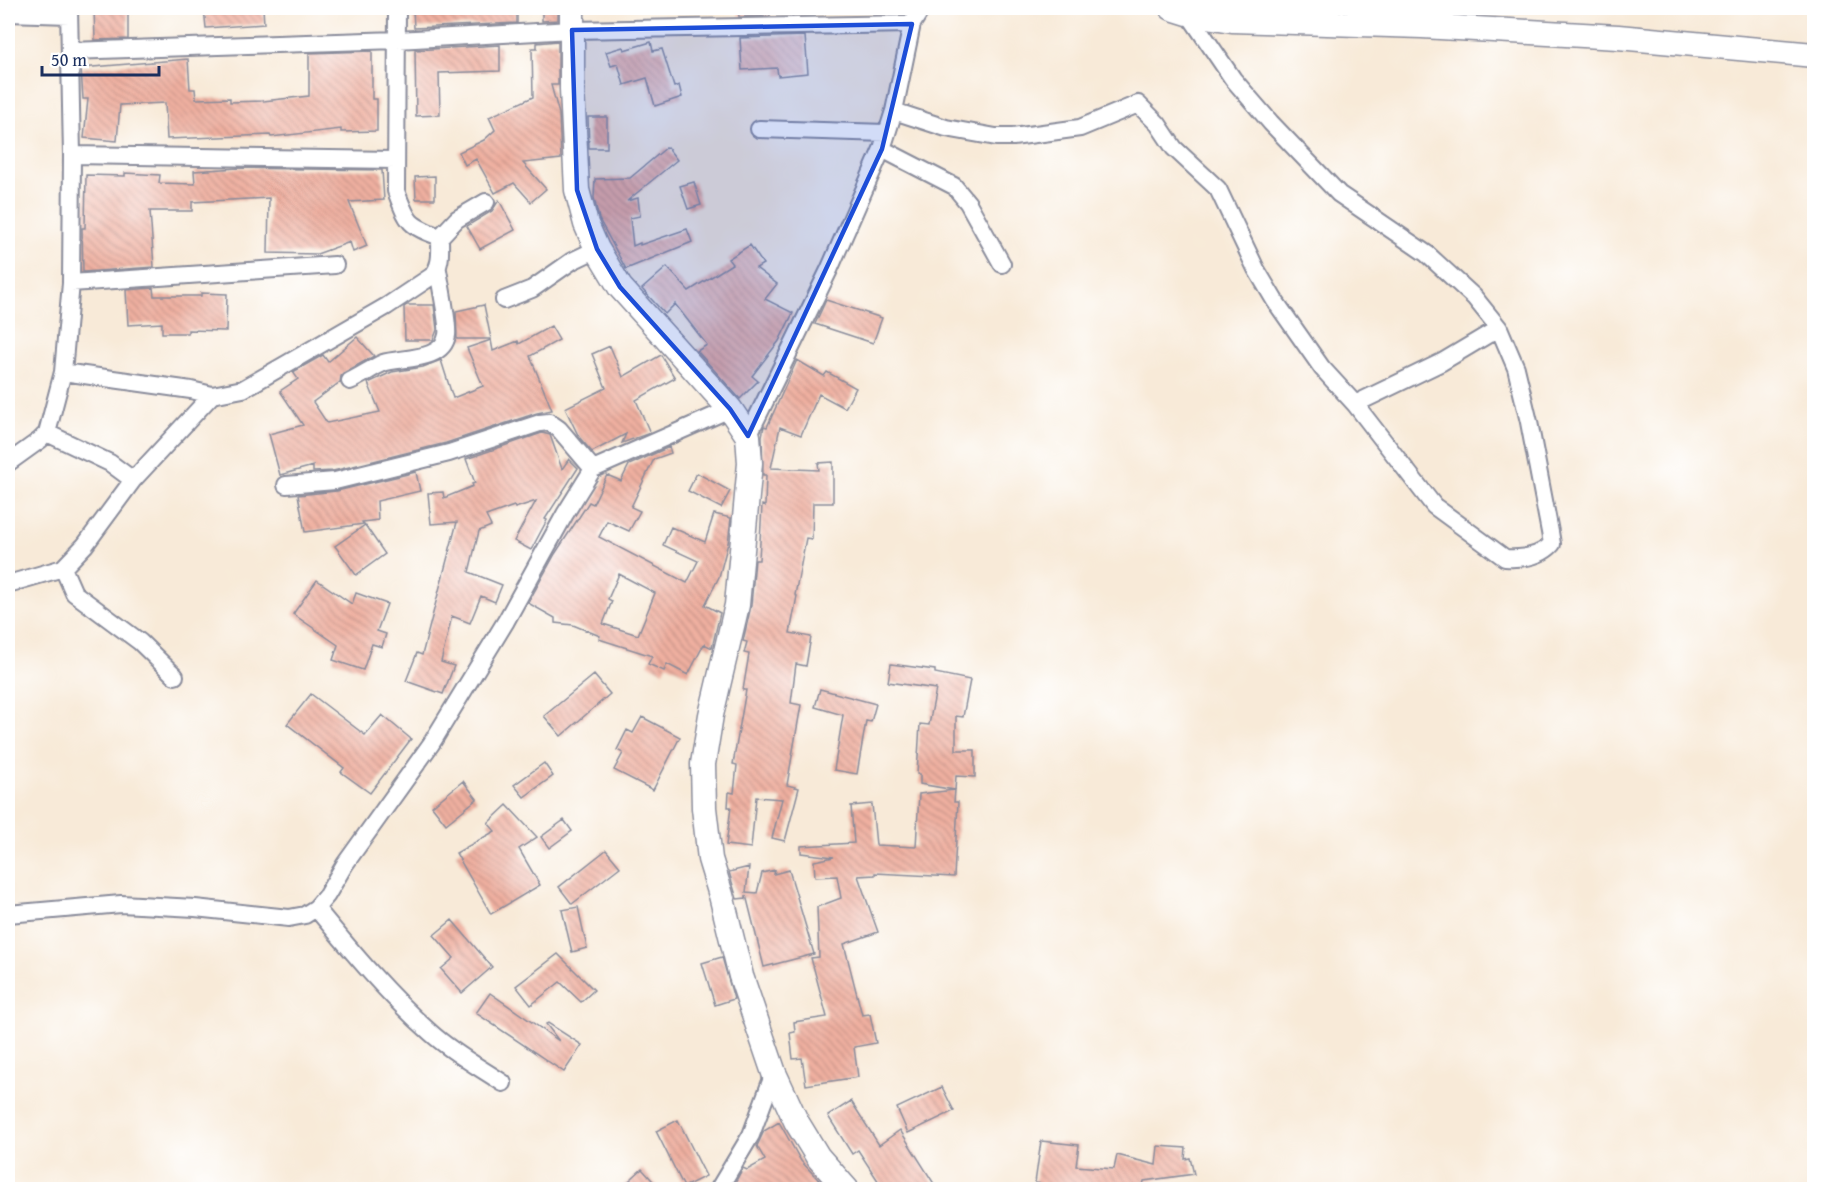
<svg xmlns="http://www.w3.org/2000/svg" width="1822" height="1197" font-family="'Gentium Book Plus',serif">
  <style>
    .building { fill: url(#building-back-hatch); fill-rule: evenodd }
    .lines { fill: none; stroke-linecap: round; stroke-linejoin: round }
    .street-casing { stroke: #8a8c9b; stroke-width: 20 }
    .secondary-casing { stroke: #8a8c9b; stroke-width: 27 }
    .street { stroke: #fff; stroke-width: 16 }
    .secondary { stroke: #fff; stroke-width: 24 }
    .rail { stroke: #1b2f5e; stroke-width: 4.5 }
    .marked { fill: #1d4ed8; fill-opacity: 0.2; stroke: #1d4ed8; stroke-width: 4.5; stroke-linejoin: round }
  </style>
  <defs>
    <pattern id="building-back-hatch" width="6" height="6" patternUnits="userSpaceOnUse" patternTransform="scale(1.5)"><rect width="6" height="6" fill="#f0b0a0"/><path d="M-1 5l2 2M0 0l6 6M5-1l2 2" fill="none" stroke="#c29086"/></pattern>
  </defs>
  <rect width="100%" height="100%" fill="#fff"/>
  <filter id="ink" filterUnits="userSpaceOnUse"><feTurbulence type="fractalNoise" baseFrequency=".0167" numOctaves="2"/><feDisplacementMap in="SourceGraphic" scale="12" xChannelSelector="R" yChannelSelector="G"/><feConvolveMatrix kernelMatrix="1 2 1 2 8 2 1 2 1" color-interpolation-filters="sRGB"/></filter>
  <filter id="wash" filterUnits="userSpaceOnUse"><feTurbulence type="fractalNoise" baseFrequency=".008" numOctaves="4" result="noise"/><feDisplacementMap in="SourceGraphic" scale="24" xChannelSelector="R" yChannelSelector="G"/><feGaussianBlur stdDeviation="1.35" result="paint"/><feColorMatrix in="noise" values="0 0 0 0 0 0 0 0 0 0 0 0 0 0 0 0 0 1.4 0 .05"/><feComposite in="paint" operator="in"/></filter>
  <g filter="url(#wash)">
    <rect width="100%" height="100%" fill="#f8ead8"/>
    <g id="blocks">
      <path class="building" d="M94,8H128V39L95,40Z
        M204,8H263L264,24L206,28Z
        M413,8H517V23L414,28Z
        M542,8H558V20L542,21Z
        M738,8H770V16L739,17Z
        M805,36L808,73L778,76L777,68L742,70L740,38Z
        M558,41V85H551L559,114L561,159L523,163L546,189L531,202L514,183L495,193L476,159L465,165L459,152L484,140L495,130L489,117L533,97L532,48H537V43Z
        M651,42L653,51L662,49L674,87L679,85L682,97L655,106L647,78L624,85L618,64L611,66L606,52L623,47L624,50Z
        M500,45V71L439,73L440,115L416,116L415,50Z
        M372,51V99H377V131L341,132V129L271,137L270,135L167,139L165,103L120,105L117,141L84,138L88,99H83L81,68L188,59L190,89H195L196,99L230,98V102L263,101L309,96V53Z
        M588,117H607V148H589Z
        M667,147L677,160L627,201L638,198L640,216L630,218L633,246L640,243V245L687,229L692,242L626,269L599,219L594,198L595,179L630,178Z
        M238,168L382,170L384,200L349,202L367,246L353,252L350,242L317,254L268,253L269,198L192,202V211H150L154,267L83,272L82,228H85L86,175L125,176V173L160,175L159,183L195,184L194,171Z
        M435,176V199H416L415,177Z
        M694,182L701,205L688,209L680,186Z
        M499,200L515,230L480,249L467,226L492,211Z
        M750,245L763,264L756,268L777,284L765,299L793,313L779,341L752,376L758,381L740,399L697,351L707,345L675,304L665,314L642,289L667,267L689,291L732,264L728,259Z
        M153,288L154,296H201V293L227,294L226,331L188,330V333H162V323L128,325L126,290Z
        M826,300L882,318L873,343L815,324Z
        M407,305H434L437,330L433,340H405L404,307Z
        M484,305L491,339H457L456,311Z
        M551,326L559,340L530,356L552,410L537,413L446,443L333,471L313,472V466L280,475L269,434L303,425L280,391L298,379L293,372L323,355L328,362L357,337L374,356L345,372L341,376L340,382L313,402L327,423L380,412L368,383L392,372L423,367L441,360L453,398L483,386L467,348L491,340L493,351L518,341L519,344Z
        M610,346L623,377L661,355L675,378L636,400L650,433L622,443L626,434L592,452L579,437L565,408L606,388L592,354Z
        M797,360L824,376L827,372L856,388L845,408L819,394L801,435L780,427L771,468L819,470L818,463L833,462V503H813L812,539L806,538L795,595L797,596L790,633L811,637L806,666L796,664L791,703L801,705L787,785L799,788L785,841L772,838L782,799L756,797L751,848L726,845L731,807H728L729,792L734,793L737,765L733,764L746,690H743L749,654L744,653L747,642L743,641L751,606L755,560H759L762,505L765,506L766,475H763L762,436L764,426L767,427Z
        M542,433L550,435L562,469L569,459L578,468L545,519L547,520L531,550L514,541L536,501L515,508L514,506L486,516L491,526L479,531L469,572L502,585L495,602L481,596L470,623L452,616L441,662L454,666L443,694L406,681L417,653L422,655L457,522L431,524L428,493L443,492L444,498L473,486L472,484L475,483L466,459Z
        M669,447L671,453L654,459L631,507L640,511L629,531L607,521L599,537L687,583L698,561L663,545L671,527L705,542L714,514L731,518L728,543L719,577L705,605L720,613L712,648L704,644L688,675L667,664L664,671L648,664L652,656L599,639L600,636L573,625L555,623V618L528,603L555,554L589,502L593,504L607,475L621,481L629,465ZM619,574L655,593L638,635L603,624L612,601L608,599Z
        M416,472L420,491L377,501L378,520L362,522L364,524L305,532L298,495L337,491Z
        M697,473L730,491L721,508L688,491Z
        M365,525L385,554L356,575L335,546Z
        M317,580L352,604L356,593L387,604L377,631L386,634L382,647L372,644L363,670L333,660L338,645L293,614Z
        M891,664L935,670V673L970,680L963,717L956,716V750H975V777L956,776L955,790L920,784V774H917L920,724L929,725L936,689L888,682Z
        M594,675L610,694L561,736L544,716Z
        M820,689L876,704L871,722L866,721L857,774L834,770L843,715L815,707Z
        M311,694L365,735L382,715L411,739L370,793L341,772L344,768L287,724Z
        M642,717L680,737L653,790L614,770L623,753L617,750L627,730L633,733Z
        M544,763L553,776L524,797L514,785Z
        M463,781L477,799L446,824L432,806Z
        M955,790L954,802H958L954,877L875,873V875L858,876L878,932L844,944L862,1015L870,1014L876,1043L854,1047L858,1077L806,1085L802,1058L793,1059L790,1033L795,1032L794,1022L827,1017L811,958L819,957L817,907L841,898L837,876L815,877L814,861L834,857L801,853V846L854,843L851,806L872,804L876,845L916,847L919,794Z
        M507,805L537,837L519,849L540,885L491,914L456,853L495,831L488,823Z
        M564,820L572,831L549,848L541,837Z
        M606,850L620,867L572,904L559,887Z
        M749,867L746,892L757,893L762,873L775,870L774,874L789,870L814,954L764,967L746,895V898L737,899L729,872Z
        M578,907L587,948L572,952L562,910Z
        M452,920L492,967L462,993L441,969L454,958L434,935Z
        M558,954L594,990L581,1002L560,982L531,1005L516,986Z
        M722,957L734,999L715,1005L702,963Z
        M490,993L559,1041L546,1024L548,1023L582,1045L564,1072L476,1013Z
        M942,1087L954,1111L908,1133L897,1108Z
        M851,1101L879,1145L900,1130L938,1190H884L858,1150L852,1154L828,1116Z
        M678,1120L706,1176L684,1187L656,1131Z
        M779,1122L801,1161L828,1190H731L743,1168L747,1170L765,1160L757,1146L764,1131Z
        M1041,1141L1079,1145L1076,1166L1114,1169L1117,1155L1156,1165L1158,1146L1186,1148L1185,1159L1190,1158L1194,1174L1144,1181L1142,1190H1041V1184L1035,1183Z
        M642,1169L661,1190H619Z"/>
    </g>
  </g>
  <g filter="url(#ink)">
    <use href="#blocks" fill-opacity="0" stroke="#8a8c9b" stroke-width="1.5"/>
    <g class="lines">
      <defs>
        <path id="street" d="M397,8L396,191C408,223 408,225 440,237L457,219L486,202
          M8,13L69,15
          M1422,26L1442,8
          M70,51L397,40L572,30L912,24
          M894,111L946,128L996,137H1013L1080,128L1138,104L1158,124L1174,148L1218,189L1256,269L1275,301L1322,368L1355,404L1434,506L1505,558C1521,559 1540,557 1552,544L1550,532L1529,422L1516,368L1499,328L1474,297L1427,254L1339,194L1271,123L1233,79L1188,13
          M759,129L886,133
          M882,149L954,186L968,203L1002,264
          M72,155L395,160
          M71,283L335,265
          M504,300L532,289L572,261L597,249
          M63,372L191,390L212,395L243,389L387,306L432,276C442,265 440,252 440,237
          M350,381C361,376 372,368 383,363C400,357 443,362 447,335C449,325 440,283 438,270
          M1355,404L1442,362L1499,328
          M748,436L829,270L882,149L894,111L912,24L922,8
          M8,463L40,440L47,433L63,372L71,283L72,155L69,8
          M133,480L212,395
          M286,485L335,481L449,453L540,423L549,422L559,429L593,469
          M63,568L74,593L140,642L175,676
          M8,584L63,568L85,545L133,480L110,463L47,433
          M316,908C352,952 389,996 431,1033C453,1053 479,1067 503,1083
          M8,914L121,904L195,908L289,918L305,915L316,908L327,895L345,864L431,744L506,621L565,514L593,469L730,409
          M718,1190L751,1135L774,1073"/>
        <path id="secondary" d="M572,8V89L577,190L586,224L597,249L620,287L730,409L748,436L750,463L737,605L711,715L703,764L704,808L710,859L721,895L741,976L774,1073L796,1121L818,1157L847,1190
          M1172,8L1188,13L1232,20L1422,26L1618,37L1814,55"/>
      </defs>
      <use href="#street" class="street-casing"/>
      <use href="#secondary" class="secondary-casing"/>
      <use href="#street" class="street"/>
      <use href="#secondary" class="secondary"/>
      <path class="rail" d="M8,93L13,8"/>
    </g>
  </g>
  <path class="marked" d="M912,24L882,149L748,436L730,409L620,287L597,249L577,190L572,30Z"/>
  <rect width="1822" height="1197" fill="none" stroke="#fff" stroke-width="30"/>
  <path d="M42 66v9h117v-9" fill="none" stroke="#1b2f5e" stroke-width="3"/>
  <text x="51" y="66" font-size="18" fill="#1b2f5e" stroke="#ffffff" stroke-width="4.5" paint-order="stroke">50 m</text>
</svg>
